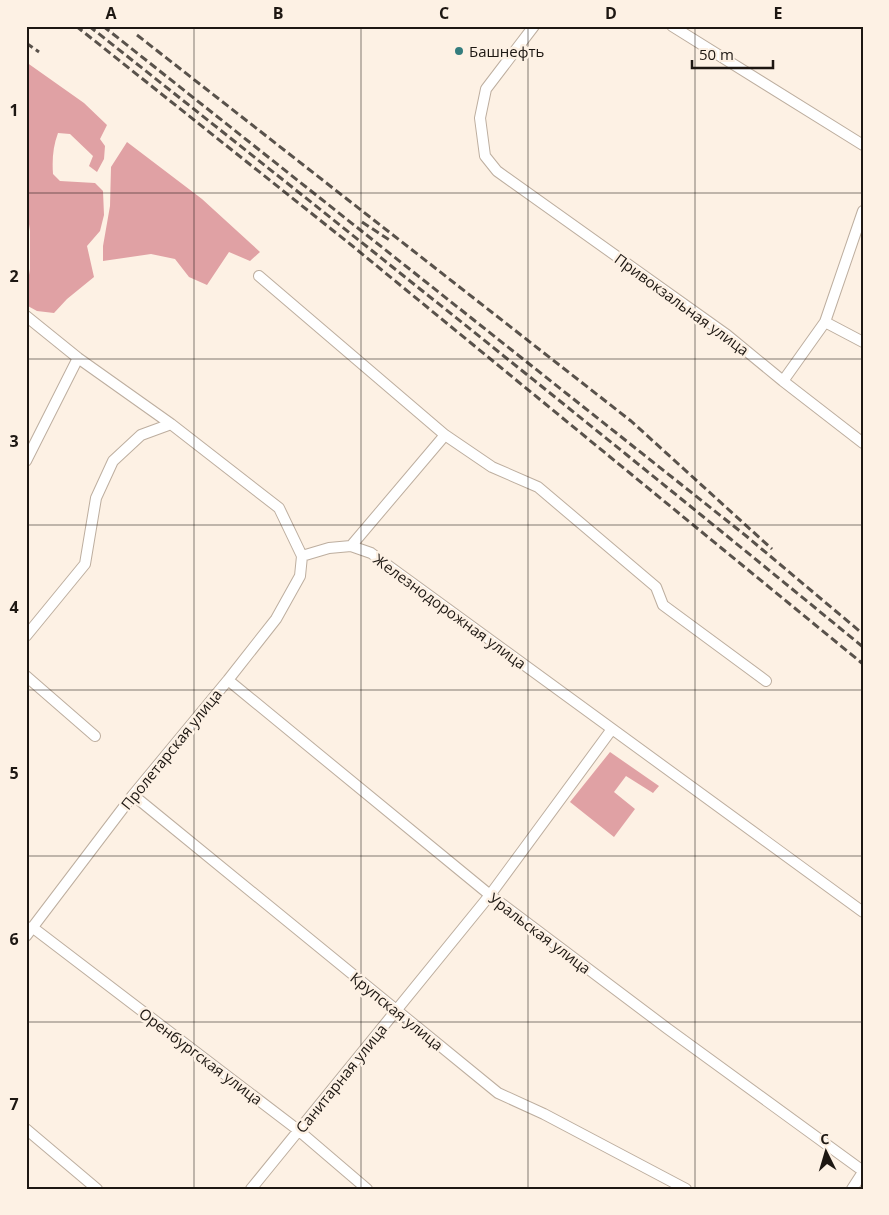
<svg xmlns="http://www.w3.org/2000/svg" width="889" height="1215" font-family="'Open Sans',sans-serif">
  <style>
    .forest { fill: #e0a1a4 }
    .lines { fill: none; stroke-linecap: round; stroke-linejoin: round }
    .minor-casing { stroke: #bdae9f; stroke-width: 12 }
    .minor { stroke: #fff; stroke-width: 10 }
    .rail { stroke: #59524b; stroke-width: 3; stroke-dasharray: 8 4; stroke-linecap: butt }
    .grid { fill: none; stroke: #1d1712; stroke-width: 1; stroke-opacity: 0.55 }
    .poi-dot { fill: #347d7e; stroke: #fdf1e4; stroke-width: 2 }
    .labels { text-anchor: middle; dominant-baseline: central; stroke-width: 5; stroke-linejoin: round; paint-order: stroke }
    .poi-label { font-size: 15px; fill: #1d1712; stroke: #fdf1e4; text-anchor: start }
    .street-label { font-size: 15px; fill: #1d1712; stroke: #fdf1e4 }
    .neatline { fill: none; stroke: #1d1712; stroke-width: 2 }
    .grid-label { font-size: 16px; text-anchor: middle; font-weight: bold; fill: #1d1712 }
  </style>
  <rect width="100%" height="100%" fill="#fdf1e4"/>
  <path class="forest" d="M26,62L84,103L107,125L100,139L105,146L104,159L97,172L89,166L93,156L70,134L58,133C53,146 52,160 53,174L60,181L95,183L103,191L104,215L100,231L87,246L94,277L67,299L54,313L37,311L26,305V293L30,269V231L26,203Z
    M127,142L202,199L260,252L250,261L229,252L207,285L189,277L175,259L151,254L103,261V246L110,206L111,167Z
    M610,752L659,786L653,793L626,776L614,792L635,809L614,837L570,802Z"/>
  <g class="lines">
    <defs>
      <path id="minor" d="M534,26L486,89L480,118L485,156L497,171L727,335L783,381L863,443
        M672,26L863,145
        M259,276L445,435L492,467L538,487L656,587L663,605L766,681
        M26,316L78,358L171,424L279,508L302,556
        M825,322L863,342
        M783,381L825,322L863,211
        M26,461L78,358
        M351,546L445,435
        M302,556L329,548L351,546L371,553L863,912
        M26,636L85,564L96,498L113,461L141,435L171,424
        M26,676L95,736
        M228,680L490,895L668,1029L863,1171
        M133,795L498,1093L544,1114L686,1189
        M32,927L298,1130L367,1189
        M26,936L133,795L228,680L276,619L300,576L302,556
        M26,1129L97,1189
        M251,1189L490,895L612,729
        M852,1189L863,1172"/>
    </defs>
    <use href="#minor" class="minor-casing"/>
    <use href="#minor" class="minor"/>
    <path class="rail" d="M76,26L350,244L863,664
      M89,26C348,231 607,437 863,647
      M103,26L745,535L863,634
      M137,35L631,421L772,549
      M26,43L39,52
      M362,222L391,241
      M26,258V274"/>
  </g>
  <path class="grid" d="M194,26V1189M361,26V1189M528,26V1189M695,26V1189M26,193H863M26,359H863M26,525H863M26,690H863M26,856H863M26,1022H863"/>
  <circle class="poi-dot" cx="459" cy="51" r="5"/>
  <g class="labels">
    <g class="poi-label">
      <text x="469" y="51">Башнефть</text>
    </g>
    <g class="street-label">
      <text transform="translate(682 304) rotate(36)">Привокзальная улица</text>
      <text transform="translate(450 611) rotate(36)">Железнодорожная улица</text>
      <text transform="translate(171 749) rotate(-51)">Пролетарская улица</text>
      <text transform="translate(540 933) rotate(37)">Уральская улица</text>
      <text transform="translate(397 1011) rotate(39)">Крупская улица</text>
      <text transform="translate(201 1056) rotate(37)">Оренбургская улица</text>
      <text transform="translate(341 1078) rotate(-51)">Санитарная улица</text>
    </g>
  </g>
  <rect width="889" height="1215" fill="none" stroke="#fdf1e4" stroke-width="55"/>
  <g transform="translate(826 1152) rotate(355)" stroke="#fdf1e4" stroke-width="4" paint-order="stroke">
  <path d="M0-4L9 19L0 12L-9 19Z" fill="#1d1712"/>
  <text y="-8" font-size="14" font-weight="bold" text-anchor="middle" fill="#1d1712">С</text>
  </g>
  <path d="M692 60v8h81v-8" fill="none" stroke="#1d1712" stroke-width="2.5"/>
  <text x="699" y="60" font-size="15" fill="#1d1712" stroke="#fdf1e4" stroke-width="4" paint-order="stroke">50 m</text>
  <rect x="28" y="28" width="834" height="1160" class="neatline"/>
  <g class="grid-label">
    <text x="111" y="19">A</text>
    <text x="278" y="19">B</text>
    <text x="444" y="19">C</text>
    <text x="611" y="19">D</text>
    <text x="778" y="19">E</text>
    <text x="14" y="116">1</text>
    <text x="14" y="282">2</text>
    <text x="14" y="447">3</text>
    <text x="14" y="613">4</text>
    <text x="14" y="779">5</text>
    <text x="14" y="945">6</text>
    <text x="14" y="1110">7</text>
  </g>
</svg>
